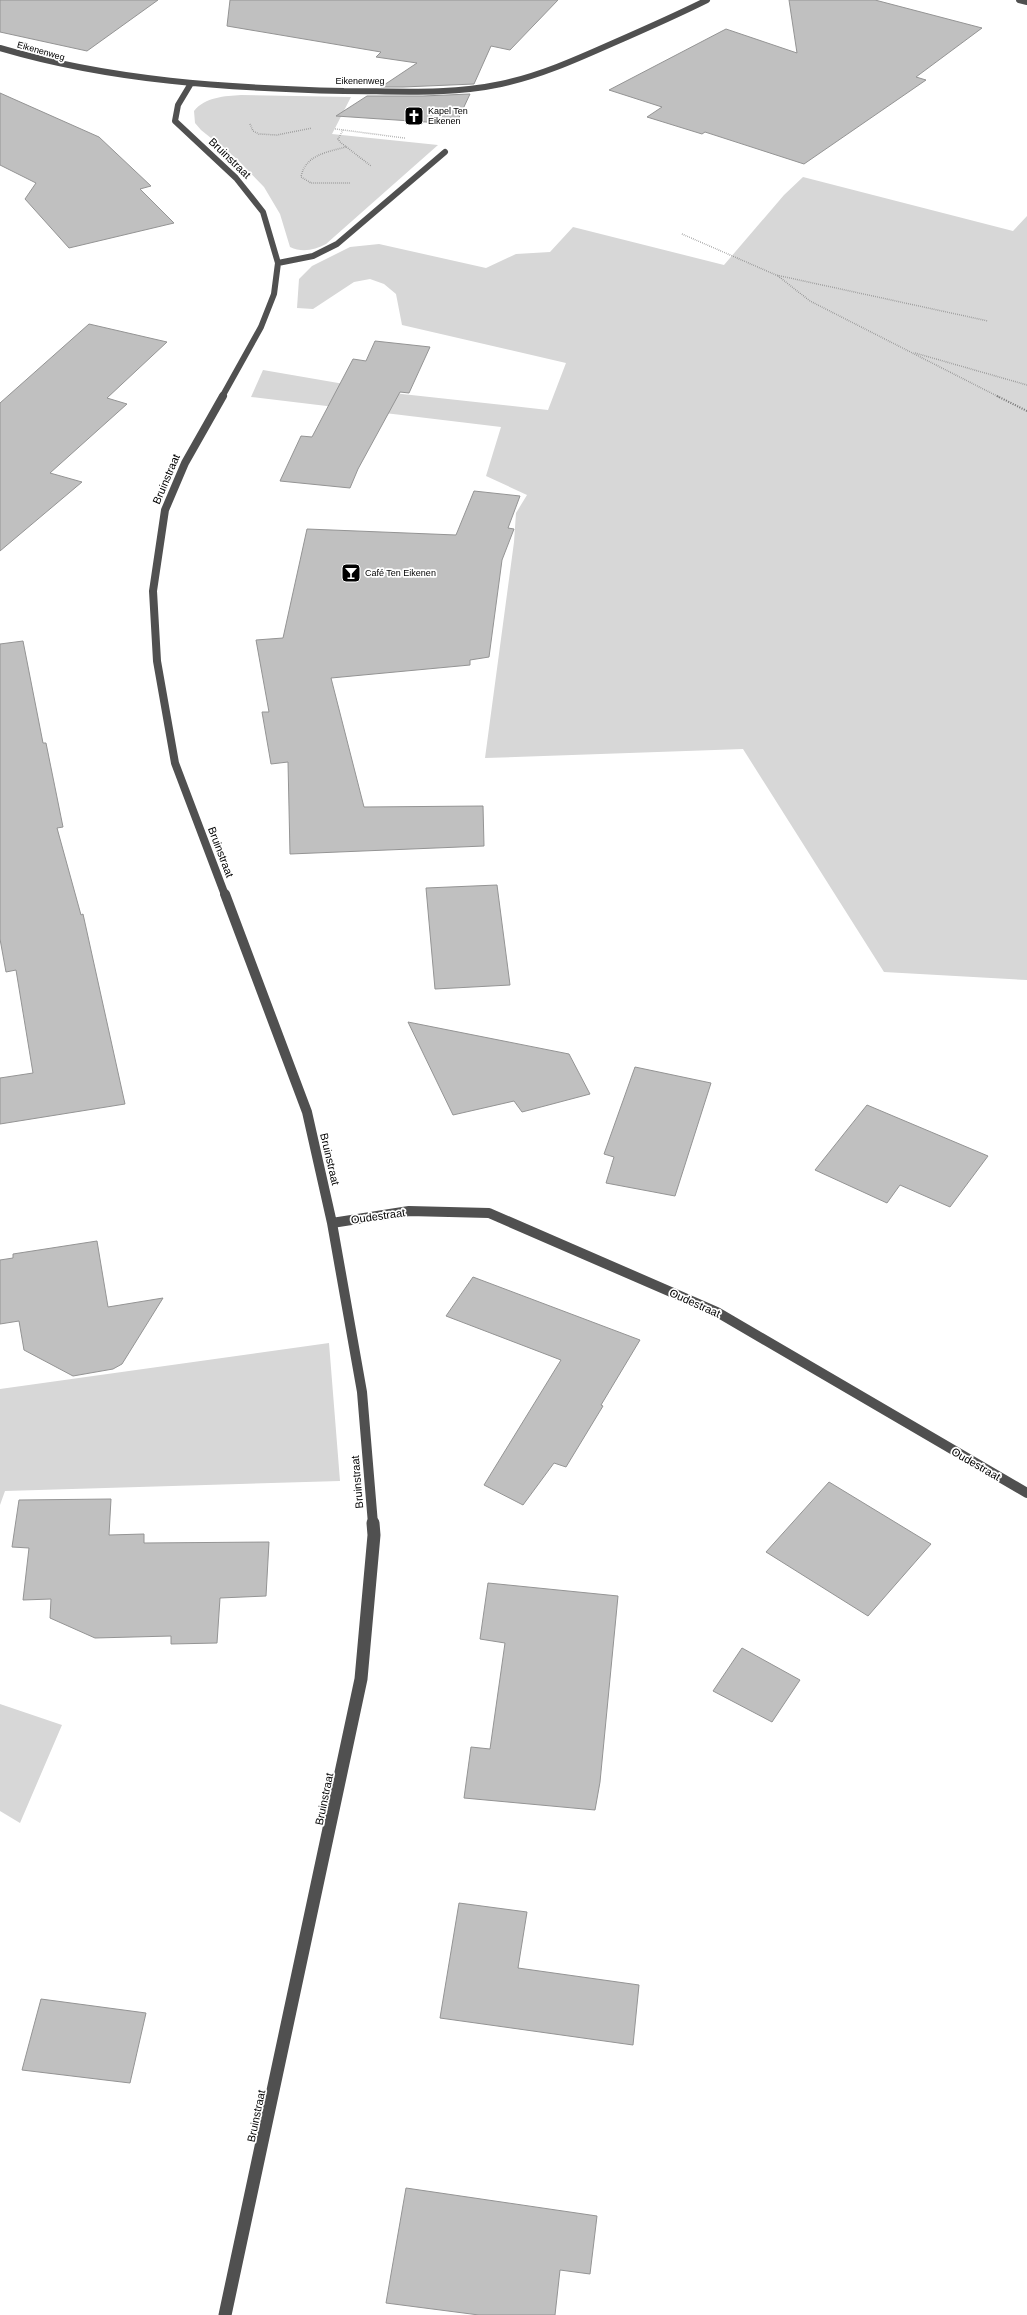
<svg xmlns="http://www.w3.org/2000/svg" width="1027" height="2315" font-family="Arial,sans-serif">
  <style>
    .green { fill: #d7d7d7 }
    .building { fill: #c0c0c0; stroke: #949494 }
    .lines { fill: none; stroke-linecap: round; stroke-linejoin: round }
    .path-far1 { stroke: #727272; stroke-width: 1.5; stroke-dasharray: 0.5 1.5; stroke-linecap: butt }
    .path { stroke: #727272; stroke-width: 2; stroke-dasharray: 1 1.5; stroke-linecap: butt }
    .minor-far3 { stroke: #505050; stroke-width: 6 }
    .minor-far2 { stroke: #505050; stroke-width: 8 }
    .minor-far1 { stroke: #505050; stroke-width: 10 }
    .minor { stroke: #505050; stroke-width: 13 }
    .labels { text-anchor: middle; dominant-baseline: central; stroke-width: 3.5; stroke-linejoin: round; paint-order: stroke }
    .far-street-label { font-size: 9px; fill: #000; stroke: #fff }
    .far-poi-label { font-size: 9px; fill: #000; stroke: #fff; text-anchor: start }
    .street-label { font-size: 11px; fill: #000; stroke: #fff }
  </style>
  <rect width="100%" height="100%" fill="#fff"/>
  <path class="green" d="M241,95L351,97L332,134L438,145L326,244C315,250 302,253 290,247L280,214L264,187L237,159L201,130L195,123L194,111C205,97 225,96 241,95Z
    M803,177L1013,231L1027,216V980L884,972L743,749L485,758L514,542L516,513L527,495L486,476L501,427L251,397L263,370L402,394L548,410L566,363L402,325L396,294L384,284L370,279L354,282L313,309L297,308L299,279L312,266L350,247L379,244L486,268L516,254L550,252L573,227L724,265L784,195Z
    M329,1343L340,1481L5,1491L0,1505V1389Z
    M0,1704L62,1725L20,1823L0,1811Z"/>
  <path class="building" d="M0,0H158L87,51L0,32Z
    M230,0H558L510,50L491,46L474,84L403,87H381L417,63L376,57L381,52L227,26Z
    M789,0H875L982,28L916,77L926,80L804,164L705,132L702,134L647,117L662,107L609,90L726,29L797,53Z
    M0,93L99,137L151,186L140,189L174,223L69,248L25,199L36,183L0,165Z
    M470,94L456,124L336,116L367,96H423Z
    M89,324L167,342L107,398L127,404L50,473L82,482L0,551V403Z
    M375,341L430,347L409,393L400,392L358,469L350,488L280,481L301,436L312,437L353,359L366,361Z
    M474,491L520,496L508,528L514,529L502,560L489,657L470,660V665L331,678L364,807L483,806L484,846L290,854L288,762L271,764L262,712H269L256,640L283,638L307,529L456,535Z
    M23,641L43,743H46L63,827L57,828L81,915L83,914L125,1104L0,1124V1078L33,1073L16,970L6,972L0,939V644Z
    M497,885L510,985L435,989L426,888Z
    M408,1022L569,1054L590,1094L522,1112L514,1101L453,1115Z
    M635,1067L711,1083L675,1196L606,1183L614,1157L604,1154Z
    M867,1105L988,1156L950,1207L900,1185L887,1203L815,1170Z
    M97,1241L108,1307L163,1298L122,1364L113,1369L73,1376L24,1350L19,1321L0,1324V1260L13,1258V1254Z
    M473,1277L640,1340L601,1405L603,1406L566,1467L554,1463L523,1505L484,1485L561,1360L446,1316Z
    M829,1482L931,1544L868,1616L766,1552Z
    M111,1499L109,1535L144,1534V1543L269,1542L266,1596L220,1598L217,1643L171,1644V1636L95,1638L50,1618L51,1599L23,1600L29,1548L12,1547L19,1500Z
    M488,1583L618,1596L600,1782L595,1810L464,1798L471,1747L490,1749L505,1643L480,1639Z
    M742,1648L800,1680L772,1722L713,1691Z
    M459,1903L527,1912L518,1968L639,1985L633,2045L440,2018Z
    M41,1999L146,2013L130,2083L22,2070Z
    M406,2188L597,2216L590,2274L560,2270L555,2315H479L386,2303Z"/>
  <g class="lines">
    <path class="path-far1" d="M250,124L253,131L259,134L277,135L312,128
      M335,129L405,138
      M343,130L338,139L340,142L371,166
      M346,147C327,152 305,155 301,177L311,183H350
      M682,234L776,275L988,321
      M778,276L810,301L999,397
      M915,353L1027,385"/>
    <path class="path" d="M997,396L1027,411"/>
    <path class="minor-far3" d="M1019,0L1027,2
      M0,48C112,81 227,88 344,91C395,91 450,95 501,84C539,76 575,60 611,44C643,30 675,16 707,0
      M190,85L178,105L175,121L236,178L263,212L278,263L274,294L261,327L222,397
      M278,263L313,256L337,244L445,152"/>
    <path class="minor-far2" d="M223,396L185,463L165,510L153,591L157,661L175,763L225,895"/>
    <path class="minor-far1" d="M225,894L307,1112L332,1223L362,1392L373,1524
      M332,1223L409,1211L489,1213L717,1312L1027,1493"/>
    <path class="minor" d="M225,2315L361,1679L374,1535L373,1523"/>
  </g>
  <defs>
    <symbol id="church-square" viewBox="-11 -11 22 22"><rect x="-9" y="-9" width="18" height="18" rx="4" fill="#000" stroke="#fff"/><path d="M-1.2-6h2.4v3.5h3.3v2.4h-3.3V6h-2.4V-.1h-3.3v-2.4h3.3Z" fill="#fff"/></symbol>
    <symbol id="bar-square" viewBox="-11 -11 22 22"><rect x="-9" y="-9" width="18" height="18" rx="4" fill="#000" stroke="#fff"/><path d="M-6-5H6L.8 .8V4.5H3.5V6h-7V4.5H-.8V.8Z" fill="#fff"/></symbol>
  </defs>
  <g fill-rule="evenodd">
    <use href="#church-square" x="403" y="105" width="22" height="22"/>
    <use href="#bar-square" x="340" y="562" width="22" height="22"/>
  </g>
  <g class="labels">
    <g class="far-street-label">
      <text transform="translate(41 51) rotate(16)">Eikenenweg</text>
      <text x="360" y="81">Eikenenweg</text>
    </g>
    <g class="far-poi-label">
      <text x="428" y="111">Kapel Ten<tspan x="428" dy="10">Eikenen</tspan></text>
      <text x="365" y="573">Café Ten Eikenen</text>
    </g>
    <g class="street-label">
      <text transform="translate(230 158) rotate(44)">Bruinstraat</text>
      <text transform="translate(166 479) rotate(-67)">Bruinstraat</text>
      <text transform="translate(221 852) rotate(69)">Bruinstraat</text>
      <text transform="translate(330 1159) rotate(77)">Bruinstraat</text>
      <text transform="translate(378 1216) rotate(-8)">Oudestraat</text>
      <text transform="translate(695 1303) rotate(24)">Oudestraat</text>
      <text transform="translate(976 1464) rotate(30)">Oudestraat</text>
      <text transform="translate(357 1482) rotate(-95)">Bruinstraat</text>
      <text transform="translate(324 1799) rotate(-78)">Bruinstraat</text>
      <text transform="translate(256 2116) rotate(-78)">Bruinstraat</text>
    </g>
  </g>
</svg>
